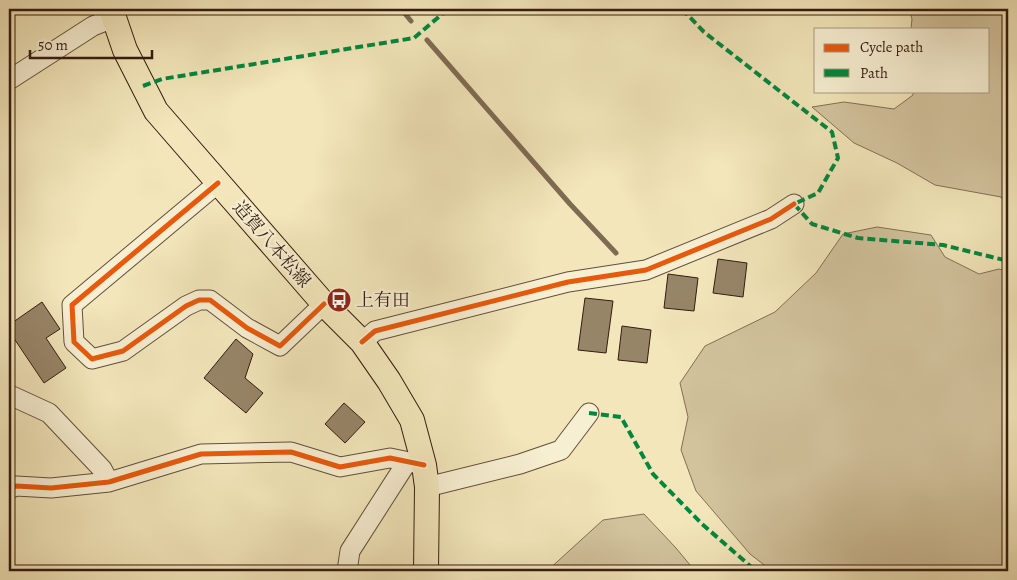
<svg xmlns="http://www.w3.org/2000/svg" width="1017" height="580" font-family="Alegreya,'Noto Serif JP',serif">
  <style>
    .green { fill: #d2c39d; stroke: #836f56 }
    .lines { fill: none; stroke-linecap: round; stroke-linejoin: round }
    .stream { stroke: #7f6b53; stroke-width: 5 }
    .building { fill: #978568; stroke: #341b10 }
    .minor-casing { stroke: #644e3a; stroke-width: 21 }
    .major-casing { stroke: #341b10; stroke-width: 26 }
    .minor { stroke: #f7efd2; stroke-width: 19 }
    .major { stroke: #f2e6ba; stroke-width: 24 }
    .quiet { stroke: #00873e; stroke-width: 4; stroke-dasharray: 8 4; stroke-linecap: butt }
    .cycleway-casing { stroke: #f7efd2; stroke-width: 8 }
    .cycleway { stroke: #e8590c; stroke-width: 5 }
    .labels { text-anchor: middle; dominant-baseline: central; stroke-width: 4.5; stroke-linejoin: round; paint-order: stroke }
    .street-label { font-size: 18px; fill: #341b10; stroke: #f7efd2 }
    .poi-label { font-size: 18px; fill: #341b10; stroke: #f7efd2; text-anchor: start }
  </style>
  <rect width="100%" height="100%" fill="#f2e6ba"/>
  <filter id="stains"><feTurbulence type="fractalNoise" baseFrequency=".004" numOctaves="4"/><feColorMatrix values="0 0 0 0 .2 0 0 0 0 .09 0 0 0 0 .02 0 0 0 .5 -.17"/></filter>
  <radialGradient id="worn" r=".72"><stop offset=".6" stop-color="#630" stop-opacity="0"/><stop offset="1" stop-color="#630" stop-opacity=".3"/></radialGradient>
  <path class="green" d="M909,9H1008V209L1001,197L935,185L897,163L854,143L812,107L844,102L894,109L913,95V91H988V29H911L912,19Z
    M877,227L931,235L945,257L979,274L999,269L1008,272V571H772L750,554L696,491L681,450L688,417L680,383L705,346L775,312L816,273L843,234Z
    M644,514L676,548L695,571H547L603,520Z"/>
  <g class="lines">
    <path class="stream" d="M401,9L411,21
      M427,40L570,204L616,253"/>
  </g>
  <path class="building" d="M718,259L747,263L743,297L713,293Z
    M668,274L698,278L694,311L664,308Z
    M585,298L613,301L606,353L578,350Z
    M42,302L60,329L46,338L66,368L44,383L9,331V325Z
    M622,326L651,330L647,363L618,360Z
    M236,339L253,354L245,378L263,393L246,413L204,378Z
    M344,403L365,422L345,443L325,424Z"/>
  <g class="lines">
    <defs>
      <path id="minor" d="M9,80L93,26L113,18
        M218,183L72,305L74,342L92,359L123,351L186,306L199,300H210L247,328L280,346L324,304
        M362,342L375,331L568,282L646,270L771,219L794,204
        M9,398L12,396L49,413L102,469L109,482
        M427,487L520,464L561,450L589,413
        M9,489L16,486L51,488L109,482L201,454L291,452L340,467L390,458L424,465
        M347,571L350,551L407,462"/>
      <path id="major" d="M111,9L125,50L156,111L324,304L362,342L389,381L412,420L424,465L427,487L426,571"/>
    </defs>
    <use href="#minor" class="minor-casing"/>
    <use href="#major" class="major-casing"/>
    <use href="#minor" class="minor"/>
    <use href="#major" class="major"/>
    <path class="quiet" d="M682,9L704,32L832,132L838,158L818,193L794,204L812,224L858,238L943,245L1008,261
      M143,86L162,79L414,38L448,9
      M589,413L621,417L653,474L702,524L756,571"/>
    <defs>
      <path id="cycleway" d="M218,183L72,305L74,342L92,359L123,351L186,306L199,300H210L247,328L280,346L324,304
        M362,342L375,331L568,282L646,270L771,219L794,204
        M9,489L16,486L51,488L109,482L201,454L291,452L340,467L390,458L424,465"/>
    </defs>
    <use href="#cycleway" class="cycleway-casing"/>
    <use href="#cycleway" class="cycleway"/>
  </g>
  <defs>
    <symbol id="bus-disc" viewBox="-11 -11 22 22"><circle r="9.5" fill="#8f2418" stroke="#f7efd2"/><path d="M-5-6H5V4H4V6H2V4H-2V6H-4V4H-5ZM-3.5-4V0h7V-4ZM-3.5 1.2v1.5H-2V1.2ZM2 1.2v1.5H3.5V1.2Z" fill="#fff"/></symbol>
  </defs>
  <g fill-rule="evenodd">
    <use href="#bus-disc" x="325" y="286" width="28" height="28"/>
  </g>
  <g class="labels">
    <g class="street-label">
      <text transform="translate(272 244) rotate(49)">造賀八本松線</text>
    </g>
    <g class="poi-label">
      <text x="356" y="300">上有田</text>
    </g>
  </g>
  <rect width="1017" height="580" fill="none" stroke="#f2e6ba" stroke-width="30"/>
  <rect x="10" y="10" width="997" height="560" fill="none" stroke="#341b10" stroke-width="2.5"/>
  <rect x="15" y="15" width="987" height="550" fill="none" stroke="#341b10"/>
  <rect x="814" y="28" width="175" height="65" fill="#f7efd2" stroke="#a99a84"/>
  <rect x="824" y="44" width="25" height="8" fill="#e8590c" stroke="#a99a84"/>
  <text x="860" y="52" font-size="15" fill="#341b10">Cycle path</text>
  <rect x="824" y="69" width="25" height="8" fill="#00873e" stroke="#a99a84"/>
  <text x="860" y="78" font-size="15" fill="#341b10">Path</text>
  <path d="M30 50v8h122v-8" fill="none" stroke="#341b10" stroke-width="2.5"/>
  <text x="38" y="50" font-size="15" fill="#341b10" stroke="#f7efd2" stroke-width="4" paint-order="stroke">50 m</text>
  <rect width="100%" height="100%" filter="url(#stains)"/>
  <rect width="100%" height="100%" fill="url(#worn)"/>
</svg>
